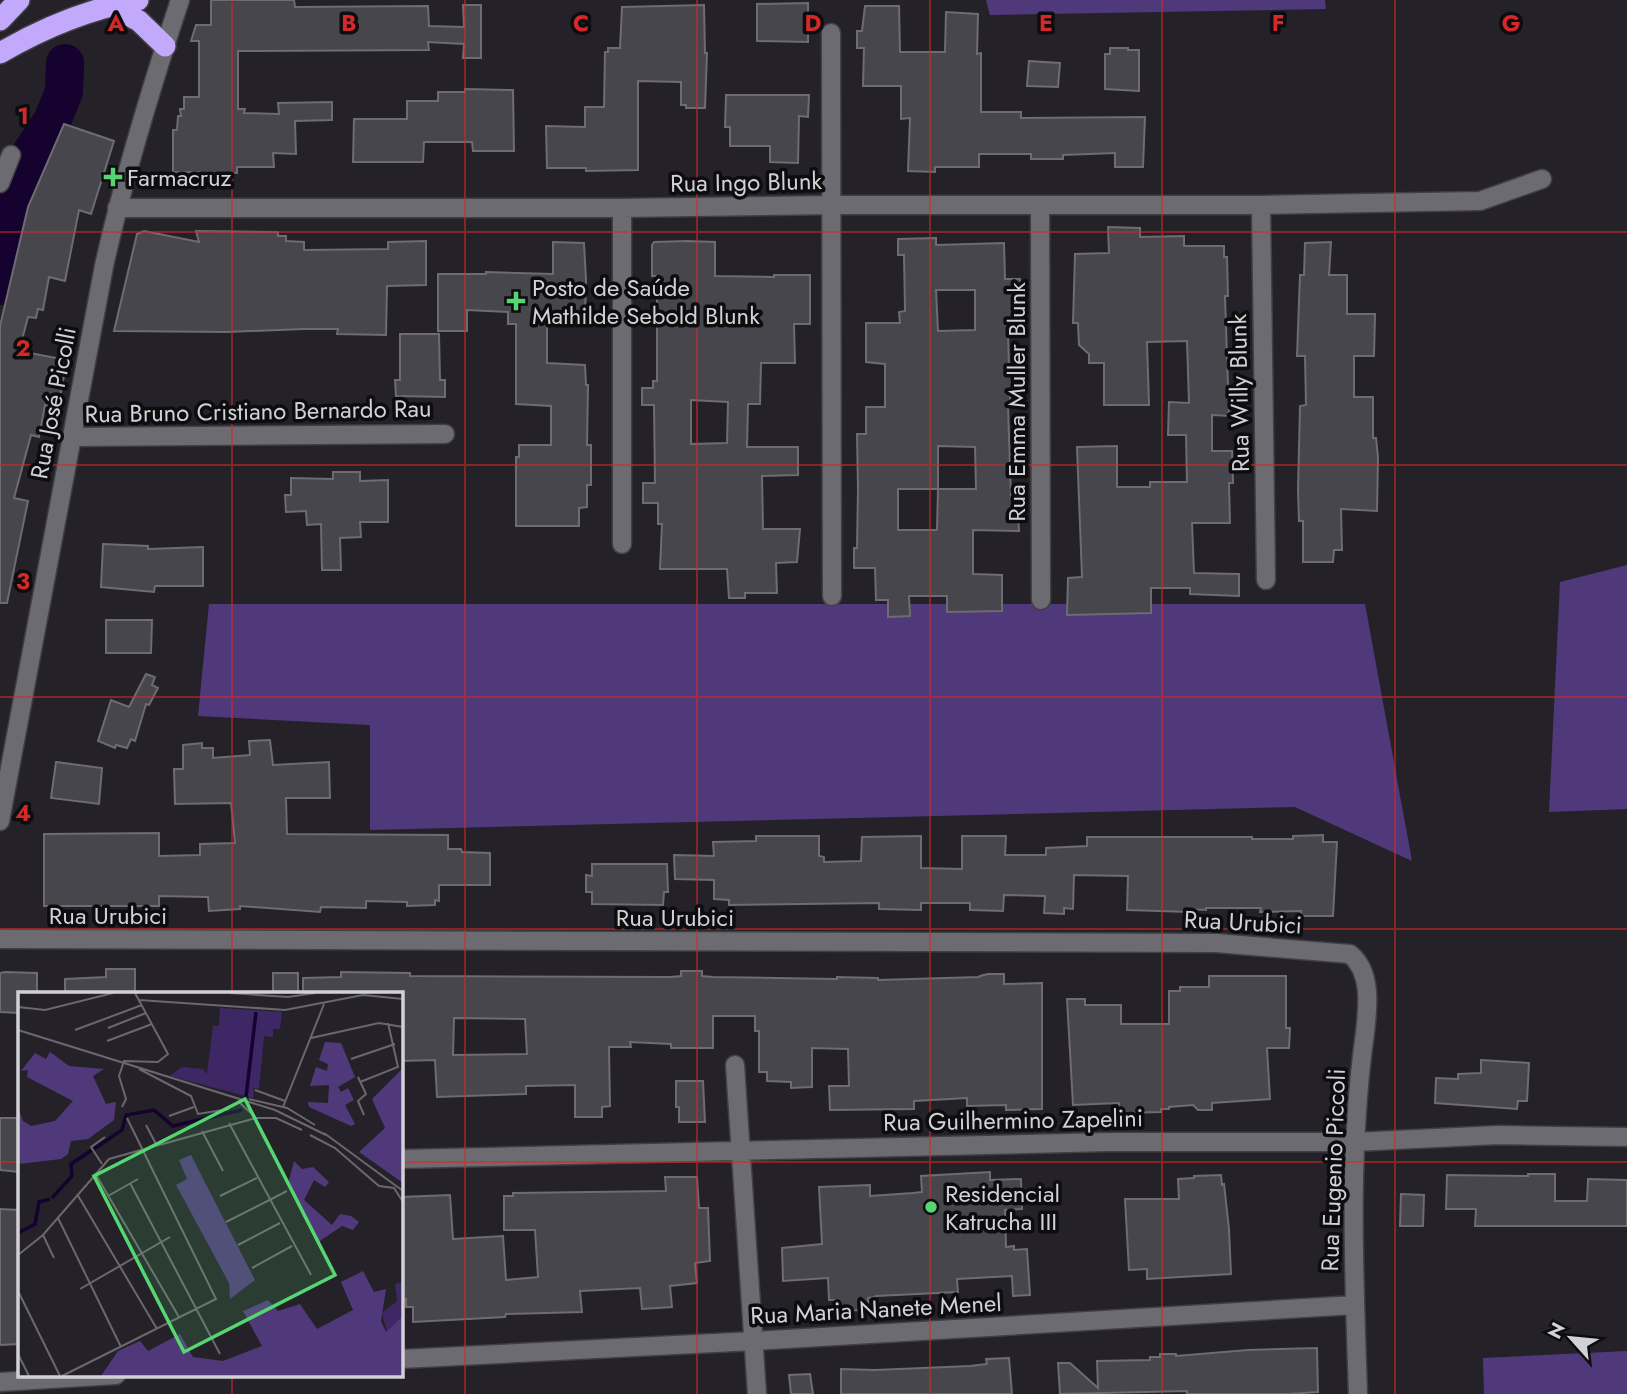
<svg xmlns="http://www.w3.org/2000/svg" width="1627" height="1394" font-family="Jost,sans-serif">
  <style>
    .forest { fill: #50397b }
    .lines { fill: none; stroke-linecap: round; stroke-linejoin: round }
    .river { stroke: #15022f; stroke-width: 38 }
    .building { fill: #47464c; stroke: #6d6c72; stroke-width: 2; fill-rule: evenodd }
    .street-casing { stroke: #403f44; stroke-width: 21 }
    .secondary-casing { stroke: #403f44; stroke-width: 21 }
    .highway-casing { stroke: #403f44; stroke-width: 24 }
    .street { stroke: #6d6b72; stroke-width: 18 }
    .secondary { stroke: #6d6b72; stroke-width: 18 }
    .highway { stroke: #c2a9fb; stroke-width: 21 }
    .grid { fill: none; stroke: #d62828; stroke-width: 2; stroke-opacity: 0.55 }
    .poi-dot { fill: #56d671; stroke: #0d0c0f; stroke-width: 2.5 }
    .labels { text-anchor: middle; dominant-baseline: central; stroke-width: 7; stroke-linejoin: round; paint-order: stroke }
    .poi-label { font-size: 24px; fill: #d2d2d5; stroke: #0d0c0f; text-anchor: start }
    .street-label { font-size: 24px; fill: #d2d2d5; stroke: #0d0c0f }
    .inset-river { fill: none; stroke: #15022f; stroke-width: 3.5 }
    .inset-road { fill: none; stroke: #6a686d; stroke-width: 2 }
    .view { fill: #56d671; fill-opacity: 0.15; stroke: #56d671; stroke-width: 3.5 }
    .inset-edge { fill: none; stroke: #d2d2d5; stroke-width: 3.5 }
    .grid-label { font-size: 23px; text-anchor: middle; font-weight: bold; fill: #d62828; stroke: #0d0c0f; stroke-width: 7; stroke-linejoin: round; paint-order: stroke }
  </style>
  <rect width="100%" height="100%" fill="#242228"/>
  <path class="forest" d="M986,0H1325L1326,9L990,15Z
    M1627,565V809L1549,812L1560,582Z
    M209,604H1365L1412,861L1295,807L370,830V725L198,716Z
    M1627,1351V1394H1484L1483,1358Z"/>
  <g class="lines">
    <path class="river" d="M0,286L3,279L11,202L31,153L52,121L64,92L65,63"/>
  </g>
  <path class="building" d="M211,0H294L295,7L428,6L429,26L464,27L463,5H481V58H463L464,44L428,42L429,50L238,51V109H245L244,113L279,114L278,103L332,102V120L295,121L296,154L273,153L274,167H237V173L173,172V130H177L178,116H181L180,109H184V97H199V41H191L196,25H211Z
    M808,3V42L757,41V4Z
    M704,5L705,53H707L705,108H686V105H681V82L638,81V170L586,171V168H547L546,126L585,127V107H604L605,52H608V48H620L622,7Z
    M865,6H899L900,52H945L946,12L978,14L977,54L981,53V112H1021V118L1145,117L1143,167H1115V153L1063,155V159H1031V154H979V167H935V172L908,171L910,118L901,119V86H863L864,48H857V31H862Z
    M1110,48H1128V50H1139V91L1105,89V54H1110Z
    M1029,61L1060,63L1058,87L1027,86Z
    M465,89L513,90L514,151H473L472,142H424L423,162H353L354,119H407V101H438V92H465Z
    M726,95H809L808,117L799,116L798,163L770,162V146H730V127H725Z
    M64,124L114,141L91,214L79,210L65,281L49,277L43,310L38,309L36,318L28,317L19,351L67,360L58,408L45,405L39,437L31,435L14,498L28,501L7,603H0V326L28,207Z
    M1108,227L1140,228V237L1184,236V246H1224V257H1227L1228,296H1225L1229,416L1212,415V451H1232L1233,483H1229L1230,523H1192L1194,573L1239,574V596L1190,594V588H1151V613L1067,615L1068,578L1082,577L1077,447L1117,446V487H1150V482H1187L1186,435H1168L1169,402L1189,403L1187,341L1147,342L1149,405H1104V363H1089V354L1079,345L1078,323H1073L1075,254L1109,253Z
    M144,231L199,242L196,231L278,232V236H286V241L304,242V250L388,249V242L426,241V285L387,286L386,335L337,334L338,329H304L227,332L114,331L137,234Z
    M936,238V245L1004,243L1005,279H1020V332L1008,333L1009,365H1022V390L1010,391V405H1008L1011,498H1017L1019,531L973,530V574L1002,575V611L947,612V596H909L910,616L888,617V600H876L875,568H854V548H857L858,489L857,434H866V407H885V364L866,362V323H900L899,312L905,311L904,255H898V239ZM936,290H975V330L938,331ZM938,446L975,447L976,489H938ZM898,489H938L937,530H898Z
    M687,241L715,242V276L774,277V275H810V324H794L795,363H761L760,404H748L747,447H798V475L762,476L763,529H800L797,562L776,563L777,593H745V598H729L727,569H660L662,524H658V503H643V483H655L654,405H642V388H653V381H657V276H652V245L654,242ZM691,400L728,402L727,443L691,444Z
    M553,242L584,243L586,280L585,319H547V363L585,365L586,385H588L587,445H591V485H587V507L579,508V526H516V457H519V445H551V406L516,404V324H508V312L467,310V331H438V274H486V272L553,274Z
    M1331,242L1329,275H1347V314H1375L1374,356H1354V397H1373V438H1376L1378,457L1377,511L1341,509L1342,550H1334L1333,562H1303V521H1299L1298,490L1300,406L1306,405L1305,356H1297L1300,275H1304L1305,243Z
    M400,334H439L440,380H445V397L396,396L395,380H400Z
    M333,472H360V481L388,480V522H360L361,537L340,538L341,570H322L321,524L307,525L306,511L286,512L285,495H291V478L333,479Z
    M103,544L148,546V549L203,547V586H155L154,592L101,587Z
    M106,620H152L151,653H106Z
    M146,674L155,677L152,685L158,688L149,705L146,704L135,741L131,739L127,748L116,745L115,748L98,741L111,700L129,707Z
    M270,740L273,765L329,762L330,798H286L287,834L448,835V849H461L462,852L490,853V885H439V901L435,900V905L407,906V902L366,901V908L321,907L320,912L240,906V909L209,911L208,897L159,896V906H44V834L159,833V856L200,855V844L235,843L231,803L175,804L174,769H183V745L202,743V748H213V758L250,755L249,741Z
    M56,762L102,768L99,804L51,798Z
    M1323,835V842H1337L1333,916H1301V911L1260,912L1261,908H1206V910L1189,909V912L1127,910L1128,876L1074,875L1073,909L1064,908V914L1044,913L1045,896L1004,895L1003,911L970,910V903H921V910L879,909V903L729,905V900L714,899V880L675,879L674,855L714,856L713,842L756,841V836H819V856L824,857V862L861,861L862,837L921,836V868L962,869V836H1006L1005,855H1046V848L1087,846V837H1252V839H1293V836Z
    M592,864H667L668,892H664L663,905L592,904V892H586V875L592,876Z
    M106,969H135V993H65V979L106,977Z
    M681,971H702V976L713,977L837,979V977L878,978V980L979,977L980,976L988,974H1004V984L1042,983V1109L1006,1110V1105L967,1106V1098L914,1101V1109L830,1110L829,1086H849L848,1049L812,1048V1087L791,1088V1082L767,1081V1072H759V1031H755V1016H713V1048H671V1044L630,1042L631,1047H609L610,1106L602,1107V1117H575V1085L526,1086V1094L437,1097L435,1060L401,1061V993H303V978L341,977V972L410,973V976L671,977L681,976ZM454,1018L525,1019L527,1054L453,1055Z
    M5,972L37,973V993H19V1013L0,1012V973Z
    M273,973H298V993H273Z
    M1209,976H1286V1028H1290L1289,1048H1267L1270,1099L1212,1103V1110H1198L1193,1105L1169,1107V1109H1161V1112L1119,1113V1103L1073,1105L1067,999H1085V1005H1121V1024H1169V991H1180V987H1209Z
    M1481,1060L1529,1063L1527,1101H1518L1517,1109L1435,1103L1436,1078L1458,1079V1074L1481,1073Z
    M676,1081H703L705,1122H679V1107H676Z
    M0,1118H19V1172L0,1170Z
    M990,1172V1180L1021,1179L1022,1209L1005,1210L1006,1247L1014,1246V1250L1027,1249L1030,1295L1013,1296L1012,1276L957,1279L958,1292L876,1296V1297L868,1298V1303H862V1310L840,1311L836,1300H829L828,1278L783,1281L782,1248L822,1244L819,1187L870,1185V1196L913,1193L922,1192L921,1176Z
    M1528,1174H1555V1201H1587L1588,1179L1627,1180V1226H1475L1476,1209H1446L1447,1175L1528,1176Z
    M1221,1175L1222,1185L1224,1184L1229,1229L1231,1274L1147,1279V1269L1129,1270L1125,1199H1179L1178,1179L1194,1178V1176Z
    M665,1177H697L699,1208H708L710,1261L695,1263L697,1283L670,1286L672,1307L642,1309L640,1288L580,1291L582,1312L506,1314L505,1317L413,1322V1307H406V1299L401,1300V1197L450,1195L453,1239L503,1236L506,1280L538,1277L535,1230H504V1196H513V1193L666,1191Z
    M1401,1194L1424,1195L1423,1226H1400Z
    M0,1209L19,1210V1344L0,1345Z
    M1317,1348L1318,1392L1289,1394H1187V1391L1060,1394L1058,1363H1070L1098,1388L1097,1361L1150,1360V1357H1160V1354H1176V1356L1248,1350Z
    M1009,1358L1012,1394H841V1369L875,1370L970,1366L987,1364L986,1359Z
    M810,1374L813,1394H791L789,1375Z"/>
  <g class="lines">
    <defs>
      <path id="street" d="M831,33L832,596
        M0,183L11,155
        M1040,205L1041,600
        M1261,205L1266,580
        M117,208H622L833,205H1261L1480,201L1542,179
        M72,437L445,434
        M622,544V208
        M0,939L1216,943L1350,954C1372,972 1368,1006 1365,1033C1348,1152 1354,1274 1358,1394
        M735,1065L757,1394
        M401,1159L1108,1142H1354L1498,1135L1627,1137
        M401,1359L754,1341L1355,1305
        M0,1382L116,1375"/>
      <path id="secondary" d="M0,821L104,266C124,176 151,88 180,0"/>
      <path id="highway" d="M110,5L139,21L165,46
        M0,20L19,0
        M0,53C43,28 89,9 138,0"/>
    </defs>
    <use href="#street" class="street-casing"/>
    <use href="#secondary" class="secondary-casing"/>
    <use href="#highway" class="highway-casing"/>
    <use href="#street" class="street"/>
    <use href="#secondary" class="secondary"/>
    <use href="#highway" class="highway"/>
  </g>
  <path class="grid" d="M232,0V993M465,0V1394M697,0V1394M930,0V1394M1162,0V1394M1395,0V1394M0,232H1627M0,465H1627M0,697H1627M0,929H1627M0,1162H19M401,1162H1627M232,1375V1394"/>
  <g class="poi-dot">
    <path d="M109.5 166.5h7v7h7v7h-7v7h-7v-7h-7v-7h7z"/>
    <path d="M512.5 290.5h7v7h7v7h-7v7h-7v-7h-7v-7h7z"/>
    <circle cx="931" cy="1207" r="7"/>
  </g>
  <g class="labels">
    <g class="poi-label">
      <text x="127" y="177">Farmacruz</text>
      <text x="532" y="287">Posto de Saúde<tspan x="532" dy="28">Mathilde Sebold Blunk</tspan></text>
      <text x="945" y="1193">Residencial<tspan x="945" dy="28">Katrucha III</tspan></text>
    </g>
    <g class="street-label">
      <text transform="translate(746 182) rotate(-1)">Rua Ingo Blunk</text>
      <text transform="translate(1239 393) rotate(-91)">Rua Willy Blunk</text>
      <text transform="translate(1016 402) rotate(-90)">Rua Emma Muller Blunk</text>
      <text transform="translate(53 403) rotate(-79)">Rua José Picolli</text>
      <text transform="translate(258 411) rotate(-1)">Rua Bruno Cristiano Bernardo Rau</text>
      <text x="108" y="915">Rua Urubici</text>
      <text x="675" y="917">Rua Urubici</text>
      <text transform="translate(1243 922) rotate(3)">Rua Urubici</text>
      <text transform="translate(1013 1120) rotate(-1)">Rua Guilhermino Zapelini</text>
      <text transform="translate(1333 1170) rotate(-88)">Rua Eugenio Piccoli</text>
      <text transform="translate(876 1309) rotate(-3)">Rua Maria Nanete Menel</text>
    </g>
  </g>
  <g transform="translate(18 992)">
    <rect width="385" height="385" fill="#242228"/>
    <path d="M202,16L264,20L262,37H255V45L246,44L241,97L236,96L235,106L152,84L164,75L185,77L189,82L195,34H201ZM385,290V324L369,340L364,321L379,309L377,292Z" fill="#3e2765"/>
    <path d="M307,50L323,51L337,85L320,95L323,100L330,96L336,108L327,113L337,132L333,134L291,115L290,110L310,111L311,93L292,94L298,75L309,79L310,72L301,68ZM32,60L51,74L86,77L75,84L88,112L98,110L96,128L70,147L53,149L50,162L43,167L0,172V115L5,129L13,134L37,129L55,109L9,85L10,78L3,79L17,61L28,67ZM385,76V191L341,160L367,136L354,107ZM173,163L237,288L212,307L211,291L158,193L169,187L161,168ZM276,169L284,177L295,175L311,190L307,195L296,188L286,208L314,233L322,222L333,224L341,230L335,238L324,234L299,251L270,192ZM345,279L356,300L368,297L363,329L368,340L385,324V384H83L100,359L122,349L130,359L162,342L175,365L205,369L244,354L225,319L250,308L260,319L282,312L299,337L335,318L323,290Z" fill="#50397b"/>
    <path class="inset-river" d="M228,105L238,20M76,157L104,138L108,123L136,118L155,134L224,118M34,206L54,184L53,172L74,158M0,241L17,232L21,210L32,207"/>
    <path class="inset-road" d="M212,1L270,5L297,1M121,8L267,18L345,3L385,7M0,15L27,18L95,1M90,36L128,21M0,38L257,118L308,143M57,38L124,13M293,46L361,31L385,35M89,49L134,32M333,67L377,52M121,77L173,104L180,122L211,117M340,85L348,102L340,109L346,123M342,90L380,75L370,31M237,98L267,109M231,107L269,116L297,133M220,109L238,126M104,115L108,107L101,84L106,69L140,70L150,62L117,1M265,115L306,12M151,124L176,115M211,131L293,283M128,133L138,152M184,139L205,179M306,141L385,199M292,143L317,156L361,194L376,196L385,210M84,172L73,155L87,145M77,181L161,325M112,191L202,362M59,202L139,337M90,204L120,187M202,204L239,186M40,226L103,355M208,230L269,199M25,243L36,266M220,253L262,231M0,263L25,243L91,167L238,126H258L284,138M234,276L274,254M62,297L152,245M0,299L42,384M0,362L11,384M44,384L198,307L109,126"/>
    <path class="view" d="M227,107L317,283L166,360L76,184Z"/>
    <rect width="385" height="385" class="inset-edge"/>
  </g>
  <g class="grid-label">
    <text x="116" y="31">A</text>
    <text x="349" y="31">B</text>
    <text x="581" y="31">C</text>
    <text x="813" y="31">D</text>
    <text x="1046" y="31">E</text>
    <text x="1278" y="31">F</text>
    <text x="1511" y="31">G</text>
    <text x="23" y="124">1</text>
    <text x="23" y="356">2</text>
    <text x="23" y="589">3</text>
    <text x="23" y="821">4</text>
  </g>
  <g transform="translate(1571 1338) rotate(297)" stroke="#0d0c0f" stroke-width="5" paint-order="stroke">
  <path d="M0-5L12 26L0 18L-12 26Z" fill="#d2d2d5"/>
  <text y="-10" font-size="19" font-weight="bold" text-anchor="middle" fill="#d2d2d5">N</text>
  </g>
</svg>
